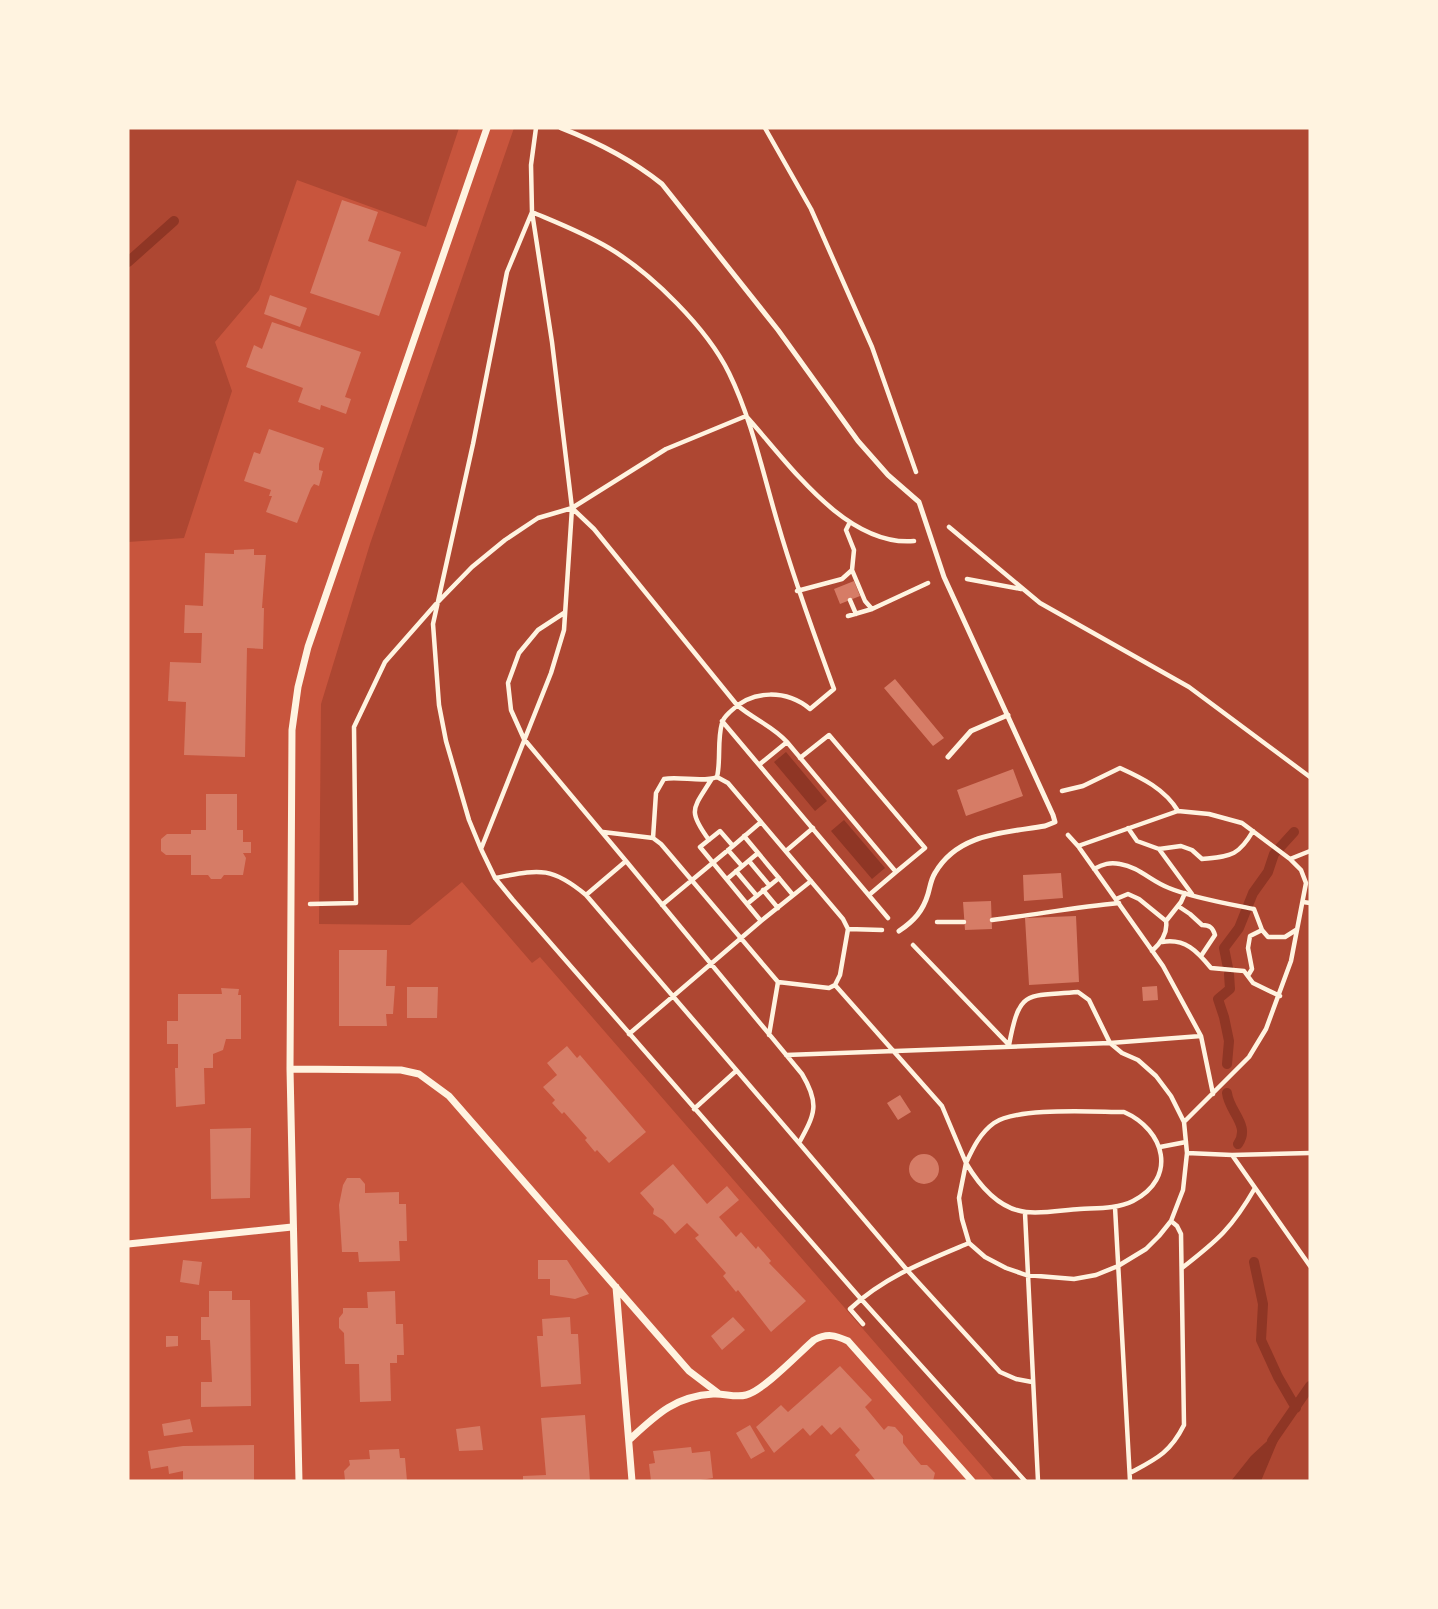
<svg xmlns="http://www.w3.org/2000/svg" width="1438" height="1609" font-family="'Public Sans',sans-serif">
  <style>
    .green { fill: #ae4732 }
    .water { fill: #8f3625 }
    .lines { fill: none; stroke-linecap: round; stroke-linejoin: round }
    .stream { stroke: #8f3625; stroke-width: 10 }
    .building { fill: #d67c66 }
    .path { stroke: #fff3e0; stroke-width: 4.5 }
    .service { stroke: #fff3e0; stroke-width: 5 }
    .minor { stroke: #fff3e0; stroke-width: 7 }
  </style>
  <rect width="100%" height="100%" fill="#c8553d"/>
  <path class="green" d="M128,128H459L426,227L297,180L259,290L215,342L232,391L184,538L128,542Z
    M514,128H1310V1481H995L540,957L532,963L462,882L410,925L319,924L321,704L370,544Z"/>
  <path class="water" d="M786,752L827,801L815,811L774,762Z
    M844,820L885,868L872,879L831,831Z
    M1280,1429L1279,1438L1261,1481H1231L1251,1456Z"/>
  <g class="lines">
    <path class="stream" d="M128,262L174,221
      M1228,968L1224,948L1239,928L1253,893L1268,872L1274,854L1294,832
      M1227,1064L1229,1041L1224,1017L1218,999L1230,989L1229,974
      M1227,1093C1229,1112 1251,1125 1238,1144
      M1254,1262L1263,1304L1261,1340L1278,1377L1296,1408
      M1272,1441L1310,1386"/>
  </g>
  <path class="building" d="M342,200L378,212L368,241L401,252L379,316L310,293Z
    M270,295L307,308L300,327L264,314Z
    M272,322L361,352L345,397L351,399L346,414L321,405L320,410L298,402L303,388L246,367L254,345L262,349Z
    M269,429L324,448L319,464V470L323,471L319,486L314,484L311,488L297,523L266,512L272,496H269L271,490L244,481L254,452L260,454Z
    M254,549V555H266L262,608H264L263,649L247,648L245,757L184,755L186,702L168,701L170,662L201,663L202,633H184L185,605L203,606L205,553L234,554V550Z
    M854,581L860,596L840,604L834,589Z
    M895,679L944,738L933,746L884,688Z
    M1013,769L1023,796L966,816L957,790Z
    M206,794H237V830H243V842H251V853H243L246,858L243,875H224L221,879H211L208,875H191V855H166L161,851V839L167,834H191V830H206Z
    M1061,873L1063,898L1024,901L1023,875Z
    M991,901L992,929L965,930L963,902Z
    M1076,916L1079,982L1029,985L1025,918Z
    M339,950H387L386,986H395L393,1014H386L387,1026H339Z
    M1157,986L1158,1000L1143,1001L1142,987Z
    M407,987H438L437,1018H407Z
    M221,988L239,989L238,995H241V1039H226L223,1050L213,1054V1068H204L205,1104L176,1107L175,1068H178V1044H167V1021H178V994H222Z
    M567,1046L577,1058L580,1055L646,1132L609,1163L597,1150L595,1152L585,1140L587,1138L564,1112L562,1114L552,1103L555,1100L543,1087L557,1075L547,1063Z
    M900,1095L911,1112L898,1120L887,1103Z
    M251,1128L250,1198L211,1199L210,1129Z
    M909 1169a15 15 0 1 1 30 0a15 15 0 1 1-30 0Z
    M673,1164L707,1204L727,1186L739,1200L719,1217L736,1237L741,1232L756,1249L758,1246L771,1261L769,1263L806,1301L771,1332L738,1290L736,1292L723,1276L726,1273L695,1238L699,1235L687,1223L675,1234L663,1220L653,1214L654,1209L640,1193Z
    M347,1178H360L365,1184V1193L399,1192V1204H406L407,1241H399L400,1261L359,1262L358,1252H342L339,1205L343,1185Z
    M183,1260L202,1262L199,1285L180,1282Z
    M538,1260H567L589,1294L575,1299L550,1295V1279H538Z
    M209,1291H232V1300H250L251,1406L201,1407V1382H212L210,1340H201V1317H209Z
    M395,1291L396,1324H403L404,1355H397V1363H390L391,1401L360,1402L359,1364H345L344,1333L339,1328V1318L343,1313V1308H368L367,1292Z
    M570,1317L571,1334H578L581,1384L541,1387L537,1336H543L542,1319Z
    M733,1317L745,1330L722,1350L711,1336Z
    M166,1336H178V1346L166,1347Z
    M840,1366L872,1400L865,1407L884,1430L888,1426L895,1427L903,1436V1443L911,1453L921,1465H927L935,1473L933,1481H876L855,1455L860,1450L840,1427L831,1435L822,1425L810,1436L803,1428L774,1453L756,1427L781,1405L788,1412Z
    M585,1415L590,1481H523V1476L546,1475L541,1418Z
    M190,1419L193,1432L164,1436L162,1424Z
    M750,1425L765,1451L751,1459L736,1433Z
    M480,1426L483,1450L459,1451L456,1429Z
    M254,1445V1481H183V1471L169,1474L168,1466L151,1469L148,1451L183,1446Z
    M691,1447L692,1453L710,1451L713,1478L694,1481H651L649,1464L655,1463L653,1451Z
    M399,1449L400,1458H405L407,1481L345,1480L344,1471L350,1465L349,1460L370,1459L369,1450Z"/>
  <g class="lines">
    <path class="path" d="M536,128L531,165L532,212L552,342L572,508L594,529L737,705C753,719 773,726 787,742
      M765,128L811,209L872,347L916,472
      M949,527L1040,603L1189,687L1310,777
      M852,570L865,601L872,609
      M967,579L1021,589
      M797,591L842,579L852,570L854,550L846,530L850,522
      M850,600L856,614
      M848,616L872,609L928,583
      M722,721L888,918
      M800,758L829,735L925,848L896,872
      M760,764L787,742L896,872L869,895
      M717,777C721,760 717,741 722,723C723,718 727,715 731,711C753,689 787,690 810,709L834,689C814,634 794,580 778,524C763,474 752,420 729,373C707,328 651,273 609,248C584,233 558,223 532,212L507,272L473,444L433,624L439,705L446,741L469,820L481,849L495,878L513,900L861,1299L1025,1481
      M1062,791L1083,786L1120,768C1142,778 1165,789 1178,811
      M761,822L733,846L720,831L700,847L761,921L811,881
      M1128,828L1137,841L1159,849L1181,846L1192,850L1202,859C1230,856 1238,857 1253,831
      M603,832L653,838L661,844L778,982L829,988L835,985
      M1068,835L1078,846L1163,966L1201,1036L1213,1094
      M744,836L793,895
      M653,838L656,793L664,779C680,776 703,783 717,777L728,783L843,919L848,929L840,975L835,985L942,1106L966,1163L959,1198L962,1219L969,1243L985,1257L1006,1268L1026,1275L1074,1279L1096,1275L1118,1266L1146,1249L1159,1236L1171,1221L1183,1190L1187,1153L1184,1122L1171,1096L1156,1076L1138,1060L1122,1053L1110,1043L1089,1000L1078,992C1025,997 1020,988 1009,1045
      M709,840C687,810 693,809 711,780
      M1078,846L1178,811L1209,814L1242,823L1290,859L1310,851
      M481,849L551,673L564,630L572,508L666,449L746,416C787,461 845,547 914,541
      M1159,849L1192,894
      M728,850L742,866
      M786,851L813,828
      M749,861L769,885
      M1094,869C1103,864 1110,862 1120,864C1139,867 1152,882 1169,888C1193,898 1229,904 1254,909L1262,930L1268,937H1285L1296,930
      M736,871L757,896
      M495,878C538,870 550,865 586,895L626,861L524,739L511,710L508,683L519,653L538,630L564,613
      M727,879L758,853
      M763,890L778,908
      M586,895L799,1143C815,1114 820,1104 802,1074L626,861
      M1116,899L1128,894L1139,899L1166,921C1168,933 1161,943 1152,951
      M1303,902L1310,903
      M310,904L356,903L354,727L385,662L436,604L472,567L505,540L538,518L572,508
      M747,904L779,878
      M662,905L733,846
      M1178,906L1190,914L1202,925C1210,925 1213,928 1215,935L1201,956
      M992,920C1034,915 1076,907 1119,903
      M1166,921L1181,902L1185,893
      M937,922H964
      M848,929L882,930
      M1162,942C1185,938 1197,951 1211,968L1244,971L1253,983L1280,996
      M913,945L1009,1045
      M1249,974L1252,969L1248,948L1250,936L1262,930
      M629,1034L761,921
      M769,1035L778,982
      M786,1055L1110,1043L1201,1036
      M694,1109L736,1071
      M1124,1112C1165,1130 1178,1178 1133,1201C1117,1209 1097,1208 1080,1209C1063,1210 1043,1214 1026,1212C998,1209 979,1185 966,1163C973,1148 980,1133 994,1123C1017,1107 1093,1112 1124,1112Z
      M1184,1122L1249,1057L1266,1029L1291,961L1306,883L1301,870L1290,859
      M799,1143L907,1270L1000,1372L1016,1379L1032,1382
      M1160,1147L1186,1142
      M1187,1153L1232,1155L1310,1153
      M1232,1155L1310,1266
      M1115,1207L1130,1481
      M1025,1213L1038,1481
      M1182,1268C1218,1240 1232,1228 1255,1188
      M863,1324L850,1309C884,1277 926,1261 969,1243
      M1130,1473C1156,1459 1170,1453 1184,1425L1181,1234L1177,1226L1171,1221"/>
    <path class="service" d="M561,128C597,142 631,159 662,184L778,330L858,441L888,475L919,502L944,577L1053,815L1055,822L1045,826C1004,833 958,833 935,873C931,879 930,887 928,894C923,911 914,921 899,931
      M948,757L971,731L1008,715"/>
    <path class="minor" d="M290,1069L401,1070L419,1074L449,1096L689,1371L718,1393
      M128,1244L292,1227
      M616,1287L632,1481
      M629,1440C656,1415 675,1396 713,1394C724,1393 735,1398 746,1395C763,1391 799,1353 814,1340C827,1333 835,1335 848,1341L972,1481
      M299,1481L290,1069L292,730L298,687L308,647L487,128"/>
  </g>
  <rect width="1438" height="1609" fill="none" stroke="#fff3e0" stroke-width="259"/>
</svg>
